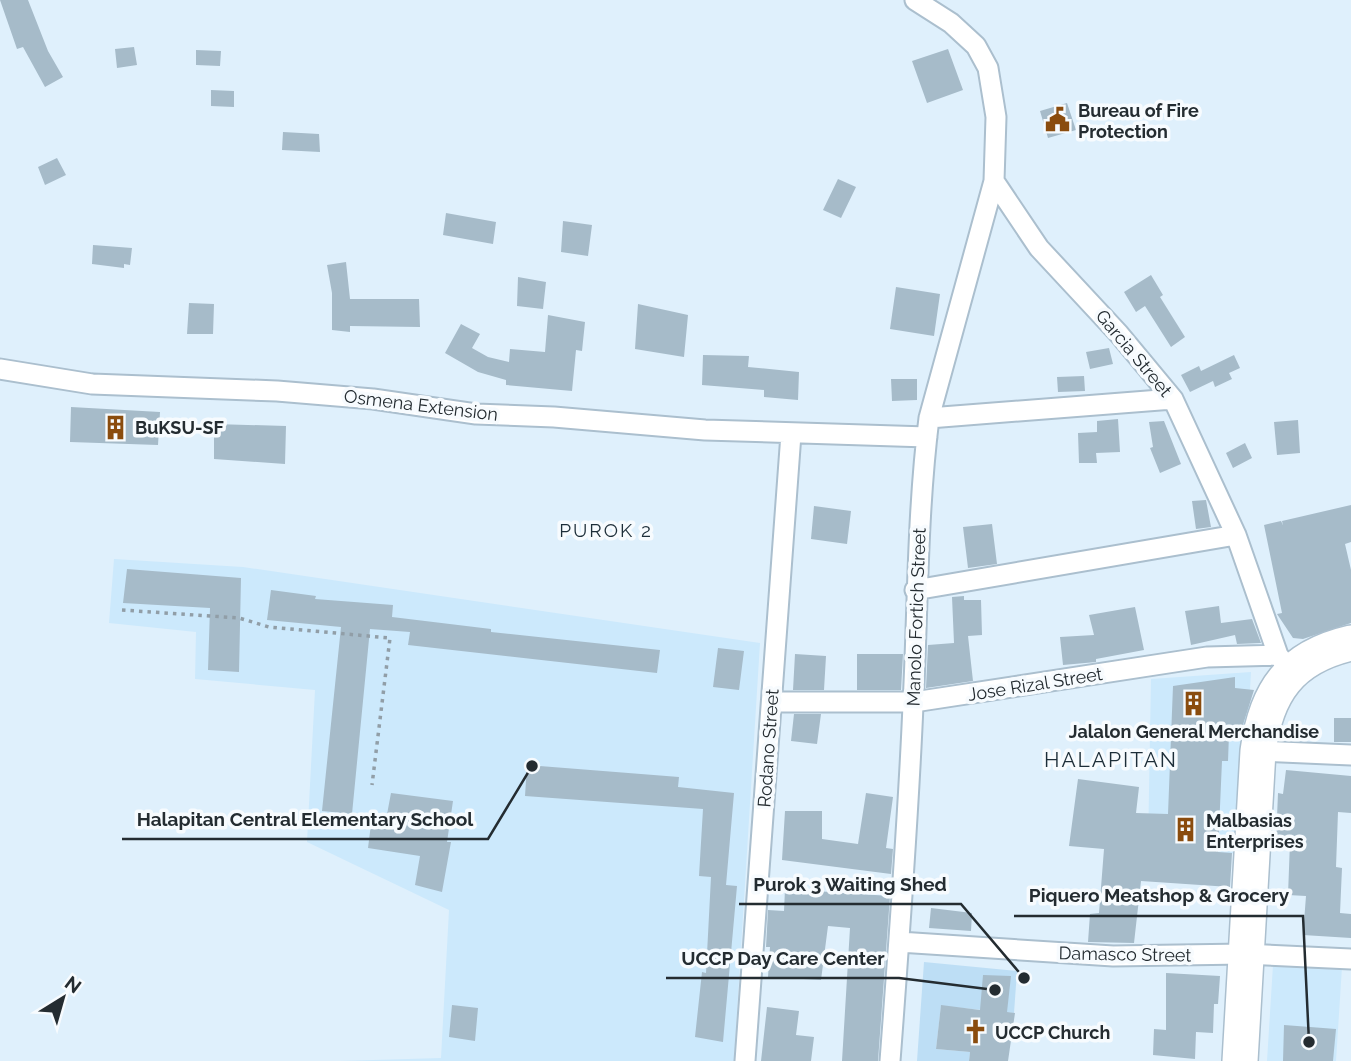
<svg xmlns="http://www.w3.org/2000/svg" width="1351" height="1061" font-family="Raleway,sans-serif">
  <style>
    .built { fill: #cce9fc }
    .green { fill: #bddef5 }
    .building { fill: #a6bbc9 }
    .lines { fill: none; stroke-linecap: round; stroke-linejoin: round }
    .street-casing { stroke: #abbfce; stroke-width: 23 }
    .highway-casing { stroke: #abbfce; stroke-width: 38 }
    .path { stroke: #919ea7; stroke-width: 3.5; stroke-dasharray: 3.5 5; stroke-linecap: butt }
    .street { stroke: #fff; stroke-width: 19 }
    .highway { stroke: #fff; stroke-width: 35 }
    .labels { text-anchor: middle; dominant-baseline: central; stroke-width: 7; stroke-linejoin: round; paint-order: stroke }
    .poi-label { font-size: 18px; font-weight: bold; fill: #242c31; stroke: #f7fbfe; text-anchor: start }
    .street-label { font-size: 18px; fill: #242c31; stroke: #f7fbfe }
    .neighbourhood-label { font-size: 19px; letter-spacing: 2px; fill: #1d2e39; stroke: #f7fbfe }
    .quarter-label { font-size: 21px; letter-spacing: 2px; fill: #1d2e39; stroke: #f7fbfe }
    .leader { fill: none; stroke: #242c31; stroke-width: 2.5 }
    .callout-dot { fill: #242c31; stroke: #f7fbfe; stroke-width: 2.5 }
    .callout-label { font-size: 19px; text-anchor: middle; font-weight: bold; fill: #242c31; stroke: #f7fbfe; stroke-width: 7; stroke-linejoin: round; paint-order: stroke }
  </style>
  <rect width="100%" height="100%" fill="#dff0fc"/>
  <path class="built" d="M114,559L243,567L760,643L734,1061H340L441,1058L449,910L307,842L315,690L195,679L196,632L109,623Z
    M1251,672L1241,854L1148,848L1151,679Z
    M1273,965L1342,967L1336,1061H1267Z"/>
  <path class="green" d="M924,962L1017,971L1014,1013L941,1006L936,1049L970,1052L969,1061H917Z"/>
  <path class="building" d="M0,0H28L48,51L63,77L45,87L23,47L17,49Z
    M134,47L137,65L117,68L115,49Z
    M948,49L963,90L927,103L912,61Z
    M196,50L221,51L220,66L196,65Z
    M211,90L234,91V107L211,106Z
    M1067,103L1076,130L1048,138L1040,111Z
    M283,132L319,134L320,152L282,150Z
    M57,158L66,175L45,185L38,167Z
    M838,179L856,187L841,218L823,210Z
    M446,213L496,222L493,244L443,235Z
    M563,221L592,225L588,256L561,252Z
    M93,245L132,248L130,265L124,264V268L92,264Z
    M346,262L350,299H419L420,327L350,326V332L332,330V293L327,265Z
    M1151,275L1163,295L1160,297L1185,337L1171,347L1145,306L1136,312L1124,292Z
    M518,277L546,282L543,309L517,306Z
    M896,287L940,294L934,336L890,329Z
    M189,303L214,304L213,334H187Z
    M638,304L688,315L684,357L635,349Z
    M548,315L585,322L582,351L576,350L572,391L506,385V380L478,372L445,353L461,324L480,334L472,348L488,357L509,362L510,349L545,352Z
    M1109,348L1113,364L1090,369L1086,352Z
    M703,355L749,356L748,367L799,372L798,400L764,397V390L702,385Z
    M1234,355L1240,368L1229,373L1232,379L1215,387L1213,381L1190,392L1181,375L1199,366L1201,371Z
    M1084,376L1085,391L1058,392L1057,377Z
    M891,379H917V400L892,401Z
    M71,407L160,412L158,445L70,442Z
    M1118,419L1120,452L1096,453L1097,463H1079L1078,433L1097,432V421Z
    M1298,420L1300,453L1277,455L1274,422Z
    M1164,421L1181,464L1160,473L1150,448L1153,447L1149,422Z
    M214,424L286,426L285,464L214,459Z
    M1245,443L1252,458L1233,468L1226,453Z
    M1206,500L1211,527L1196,529L1192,501Z
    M1351,505V542L1345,544L1351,570V623L1303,639L1293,638L1277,614L1282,613L1264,525L1281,521L1283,525L1282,521Z
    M814,506L851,511L847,544L811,539Z
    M992,524L997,564L968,568L963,527Z
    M127,569L241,578L239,672L208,670L210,608L123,603Z
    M271,590L316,596L315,599L393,605L392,617L491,629V632L660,650L657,673L408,645L410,632L370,629L352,814L322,811L341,627L267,620Z
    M964,596V600H981L982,635L968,636L973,681L926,688L928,645L954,643L952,597Z
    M1219,606L1221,623L1252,619L1261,643L1237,644L1235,635L1191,645L1185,611Z
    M1135,607L1144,650L1096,659V662L1063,665L1060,637L1094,635L1089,615Z
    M718,648L744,651L739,690L713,687Z
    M795,654L826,656L824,690H793Z
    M857,654H903L901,690H857Z
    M1235,677V688L1254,690L1241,731H1233L1229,734L1228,761H1222L1218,852L1232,853L1230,887L1141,881L1134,943L1088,942L1090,914L1099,913L1104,849L1069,846L1078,779L1139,787L1136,813L1168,814L1173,686Z
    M794,714H821L817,744L791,741Z
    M1334,718H1351V742H1334Z
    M527,765L679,777L678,787L734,793L726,885L737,886L723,1042L695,1037L702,972L706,973L711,877L699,876L703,809L525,796Z
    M1286,770L1351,776V813L1338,812L1336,867L1342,868L1340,913L1351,914V938L1303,935L1306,896L1288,895L1290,842L1276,841L1278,793L1283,794Z
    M391,793L453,801L447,842H451L442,892L415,885L420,856L368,848L371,824L385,825Z
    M866,793L893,797L886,848L893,849L891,874L782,860L785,811H822V839L858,844Z
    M785,889L890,896L878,1061H842L850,928L828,926L821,980L768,977L770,947H766L768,910L784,911Z
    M931,908L972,913L971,931L929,928Z
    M1166,973L1220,976L1218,1004H1214L1213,1033L1196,1032L1195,1059L1153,1055L1154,1029L1166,1030Z
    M983,975L1011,976L1007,1012L1015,1013L1008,1061H969L970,1052L936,1049L941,1005L980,1010Z
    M452,1005L478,1008L475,1041L449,1037Z
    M767,1007L799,1011L796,1035L814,1037L811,1061H761Z
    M1284,1025L1336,1029L1333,1061H1283Z"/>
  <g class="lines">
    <defs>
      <path id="street" d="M915,0L951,23L976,46L988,68L996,117L994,181L1039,248L1119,334L1173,399L1236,535L1278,655
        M0,369L92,384L277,391L373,399L476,414L554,417L705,430L927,437
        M929,418L1173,399
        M915,590L1236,535
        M772,702H914L1207,657L1278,655L1285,664
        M1258,751L1351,755
        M899,942L1113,956L1244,954L1351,959
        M745,1061L791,434
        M890,1061C899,942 908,824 913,705C918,608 917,514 929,418L994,181"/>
      <path id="highway" d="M1240,1061L1258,751C1266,692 1290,657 1351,643"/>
    </defs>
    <use href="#street" class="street-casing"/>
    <use href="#highway" class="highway-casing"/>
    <path class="path" d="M122,610L239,618L269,627L390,638L372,785"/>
    <use href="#street" class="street"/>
    <use href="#highway" class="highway"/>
  </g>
  <defs>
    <symbol id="civic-bare" viewBox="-9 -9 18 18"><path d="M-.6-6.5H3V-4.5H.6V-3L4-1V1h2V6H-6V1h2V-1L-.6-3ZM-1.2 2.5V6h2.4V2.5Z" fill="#8a4c0e" stroke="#f7fbfe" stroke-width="2.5" paint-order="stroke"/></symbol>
    <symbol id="building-bare" viewBox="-9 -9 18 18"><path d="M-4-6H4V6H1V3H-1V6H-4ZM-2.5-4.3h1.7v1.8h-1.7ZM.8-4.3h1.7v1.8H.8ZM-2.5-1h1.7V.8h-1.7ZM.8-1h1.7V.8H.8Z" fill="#8a4c0e" stroke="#f7fbfe" stroke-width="2.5" paint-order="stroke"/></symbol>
    <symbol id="church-bare" viewBox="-9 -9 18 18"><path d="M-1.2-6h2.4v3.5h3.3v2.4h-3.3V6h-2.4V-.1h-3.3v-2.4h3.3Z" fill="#8a4c0e" stroke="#f7fbfe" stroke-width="2.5" paint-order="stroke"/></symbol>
  </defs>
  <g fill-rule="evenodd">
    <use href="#civic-bare" x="1040" y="102" width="35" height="35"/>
    <use href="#building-bare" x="98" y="410" width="35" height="35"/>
    <use href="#building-bare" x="1176" y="686" width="35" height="35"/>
    <use href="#building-bare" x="1168" y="812" width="35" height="35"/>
    <use href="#church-bare" x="958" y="1014" width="35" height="35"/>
  </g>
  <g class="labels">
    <g class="poi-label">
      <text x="1078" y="110">Bureau of Fire<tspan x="1078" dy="21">Protection</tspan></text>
      <text x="135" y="427">BuKSU-SF</text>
      <text x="1194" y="731" text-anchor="middle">Jalalon General Merchandise</text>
      <text x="1206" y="820">Malbasias<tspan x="1206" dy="21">Enterprises</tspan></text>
      <text x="995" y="1032">UCCP Church</text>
    </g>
    <g class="street-label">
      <text transform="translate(1134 353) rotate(50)">Garcia Street</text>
      <text transform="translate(421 405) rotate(7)">Osmena Extension</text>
      <text transform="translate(916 617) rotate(-88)">Manolo Fortich Street</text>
      <text transform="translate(1035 684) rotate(-9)">Jose Rizal Street</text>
      <text transform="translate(768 748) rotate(-86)">Rodano Street</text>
      <text transform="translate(1125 954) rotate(1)">Damasco Street</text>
    </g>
    <g class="neighbourhood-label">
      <text x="606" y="530">PUROK 2</text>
    </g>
    <g class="quarter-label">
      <text x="1111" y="759">HALAPITAN</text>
    </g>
  </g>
  <path class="leader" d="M532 766L488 839H122M1024 978L961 904H739M1309 1042L1303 916H1014M995 990L899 978H666"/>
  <g class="callout-dot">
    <circle cx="532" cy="766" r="7"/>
    <circle cx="1024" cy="978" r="7"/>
    <circle cx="1309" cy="1042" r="7"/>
    <circle cx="995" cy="990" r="7"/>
  </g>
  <g class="callout-label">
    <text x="305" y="826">Halapitan Central Elementary School</text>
    <text x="850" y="891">Purok 3 Waiting Shed</text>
    <text x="1159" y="902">Piquero Meatshop &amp; Grocery</text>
    <text x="783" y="965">UCCP Day Care Center</text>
  </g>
  <g transform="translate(63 998) rotate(37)" stroke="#f7fbfe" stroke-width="5" paint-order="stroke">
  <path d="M0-5L12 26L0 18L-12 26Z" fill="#242c31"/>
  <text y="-10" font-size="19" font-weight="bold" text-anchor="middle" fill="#242c31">N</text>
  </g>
</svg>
